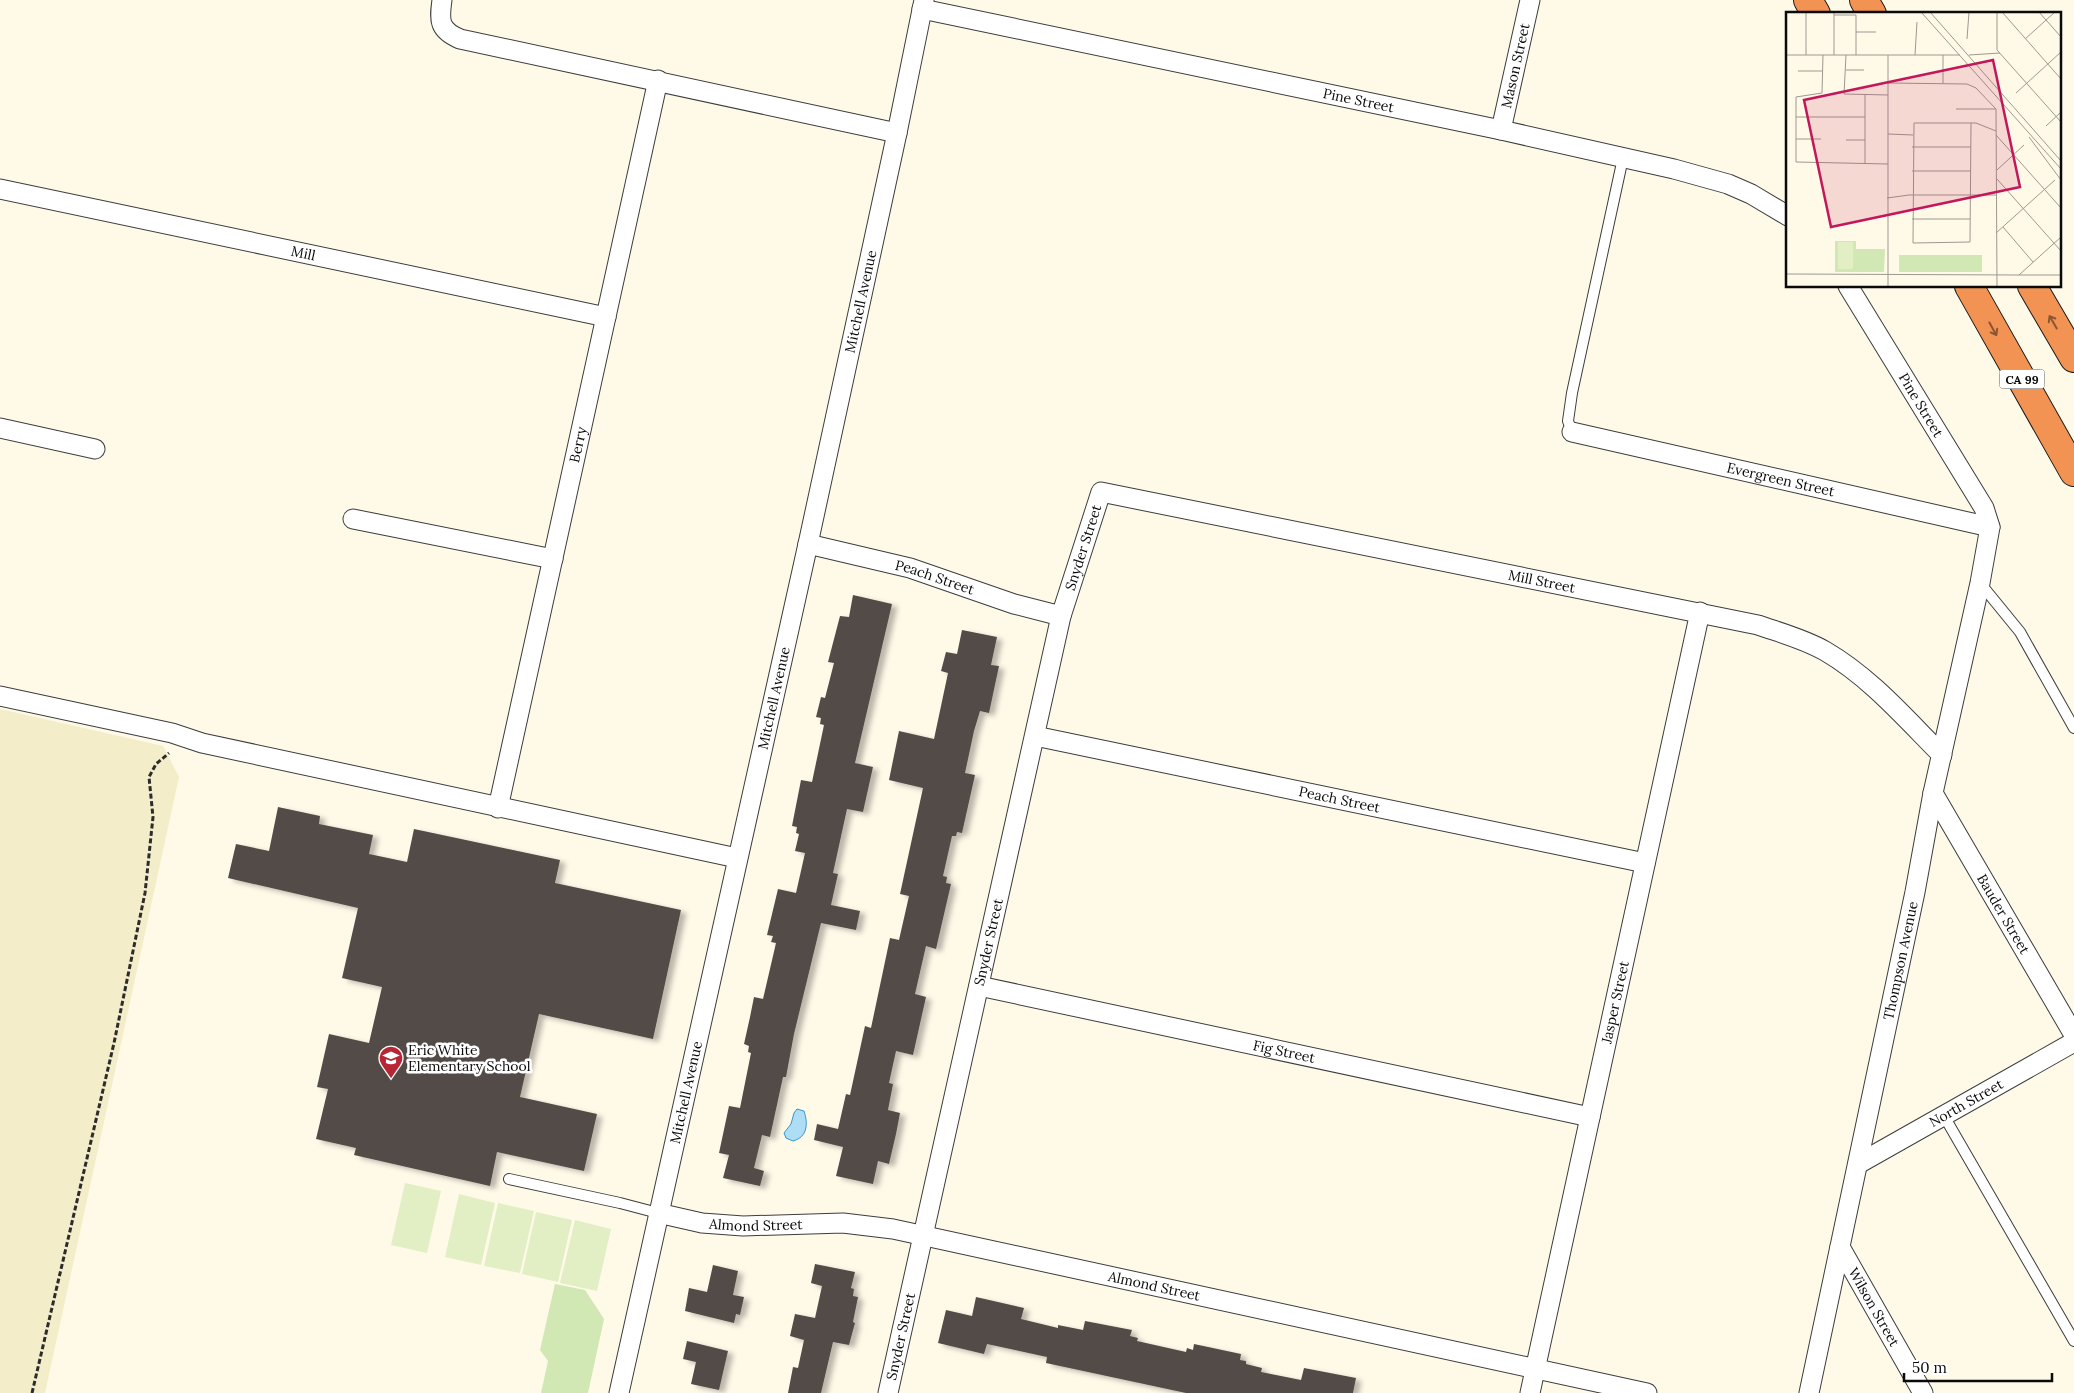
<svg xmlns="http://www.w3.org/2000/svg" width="2074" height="1393" font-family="Lora,serif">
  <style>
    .farmland { fill: #f3edca }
    .green { fill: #d1e7b4 }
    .pitch { fill: #e2efc5 }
    .water { fill: #aedef5; stroke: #3797ca }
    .building { fill: #534b47; filter: url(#shadow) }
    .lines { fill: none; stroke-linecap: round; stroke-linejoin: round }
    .service-casing { stroke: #3d3d3d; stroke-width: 12 }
    .minor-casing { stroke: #3d3d3d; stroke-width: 21 }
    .motorway-casing { stroke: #1b1b1b; stroke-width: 30 }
    .path { stroke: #2c2c2c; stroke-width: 3; stroke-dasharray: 5 2.5; stroke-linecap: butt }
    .service { stroke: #fff; stroke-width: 10 }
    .minor { stroke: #fff; stroke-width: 19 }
    .motorway { stroke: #f29353; stroke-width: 28 }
    .oneway { stroke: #8a5532 }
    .labels { text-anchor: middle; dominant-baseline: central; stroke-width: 5; stroke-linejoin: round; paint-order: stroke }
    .shield { fill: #fff; stroke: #545454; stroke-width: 1 }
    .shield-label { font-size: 12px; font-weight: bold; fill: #0a0a0a }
    .street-label { font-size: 14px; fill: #0a0a0a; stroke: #fff }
    .poi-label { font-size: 14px; fill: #0a0a0a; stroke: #fff; text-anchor: start }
    .inset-road { fill: none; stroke: #9d998f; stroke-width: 1 }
    .view { fill: #c2185b; fill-opacity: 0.15; stroke: #c2185b; stroke-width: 2.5 }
    .inset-edge { fill: none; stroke: #0a0a0a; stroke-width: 2.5 }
  </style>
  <defs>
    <filter id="shadow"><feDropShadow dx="5.5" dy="3" stdDeviation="2.5" flood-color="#0004"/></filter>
  </defs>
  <rect width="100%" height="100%" fill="#fff9e8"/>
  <path class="farmland" d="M0,709L163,746L179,777L45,1393H0Z"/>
  <path class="green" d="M555,1284L585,1290L604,1319L588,1393H541L548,1361L540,1350Z"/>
  <path class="pitch" d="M405,1183L441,1191L427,1253L391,1245Z
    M459,1194L495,1203L481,1265L445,1257Z
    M498,1203L534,1211L520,1273L484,1266Z
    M536,1212L572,1220L558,1282L522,1274Z
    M575,1220L611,1229L597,1291L560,1283Z"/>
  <path class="water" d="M797,1109L804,1111C808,1123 808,1137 793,1141L786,1138L784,1133L791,1124L794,1113Z"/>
  <path class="building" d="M853,595L892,604L855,763L873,767L863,812L847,809L833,873L838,874L831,905L860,911L856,930L821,923L794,1034L786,1077H783L770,1137L762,1135L754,1168L764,1171L760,1186L723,1178L729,1155L719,1153L729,1106L740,1108L751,1053L748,1052L749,1046L744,1044L750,1017L754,997L763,999L776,943L771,942L773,936L767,935L778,889L796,893L805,853L795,851L799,834L796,833L797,827L792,826L801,780L812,782L824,725L820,724L821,718L816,717L821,697L825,698L834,663L828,662L840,616L849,617Z
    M962,630L997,637L991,665L999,666L989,713L980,711L974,731L965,773L975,775L962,833L957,832L956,836H952L943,876L947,877L946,883L951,884L936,949L926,946L915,994L926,997L913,1055L896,1051L889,1083L893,1084L888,1110L900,1113L896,1134L889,1164L878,1161L873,1184L836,1176L843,1147L814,1140L817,1124L838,1129L846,1094L850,1095L865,1026L871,1028L890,938L899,940L909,896L900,894L923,788L889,780L899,731L934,739L948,673L941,671L946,652L957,654Z
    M278,807L320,816L319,824L373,835L369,854L407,862L414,829L560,860L555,883L681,910L653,1039L539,1014L520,1097L597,1114L584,1171L497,1152L490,1186L354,1155L356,1148L316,1139L328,1089L317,1087L329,1034L369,1043L382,987L342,978L358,908L228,878L236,844L269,851Z
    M815,1264L855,1272L851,1288L854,1289L853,1296L858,1297L853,1322L855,1323L849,1345L833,1342L821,1393H788L793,1367L798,1368L804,1340L790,1336L795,1314L815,1318L822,1286L811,1283Z
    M713,1265L738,1271L733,1295L744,1297L740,1315L736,1314L734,1323L685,1311L689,1288L707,1292Z
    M976,1297L1024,1308L1021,1319L1058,1328V1325L1083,1330L1085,1321L1132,1330L1130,1336L1138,1338L1137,1341L1186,1352L1187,1348L1193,1350L1194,1344L1241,1354L1240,1360L1246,1361V1364L1262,1368L1261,1372L1301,1380L1304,1368L1356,1378L1353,1393H1186L1046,1363L1047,1357L987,1344L984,1354L938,1343L946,1310L972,1316Z
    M687,1341L728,1351L719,1390L691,1384L696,1362L683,1359Z"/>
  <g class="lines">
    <defs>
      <path id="service" d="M1572,432L1568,421L1572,393L1623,158
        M1980,583L2020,632L2074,728
        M1944,1116L2074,1341
        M509,1179L620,1203L658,1213"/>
      <g id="minor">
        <path d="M442,0C439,21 439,30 460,39L897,133"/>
        <path id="s1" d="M922,9L1501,130L1674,169L1728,184L1751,194L1788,216"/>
        <path id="s2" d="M1501,130L1530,0"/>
        <path id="s3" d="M0,189L606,317"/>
        <path d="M0,428L95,449"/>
        <path id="s4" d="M1572,432L1990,527"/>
        <path d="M353,519L553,559"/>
        <path id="s5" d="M808,544L910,568L1014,604L1061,616"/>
        <path d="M0,696L172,733L202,743L737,858"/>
        <path id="s6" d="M1035,736L1645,863"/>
        <path id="s7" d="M1933,793L2074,1035"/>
        <path id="s8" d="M498,808L658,80"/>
        <path id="s9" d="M979,986L1590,1117"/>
        <path id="s10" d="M1858,1164L2074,1042"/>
        <path id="s11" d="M658,1213L702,1223L743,1226L843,1223L893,1229L1647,1393"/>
        <path id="s12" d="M1840,1247L1923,1393"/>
        <path id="s13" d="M619,1393L808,544L897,133L924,0"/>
        <path id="s14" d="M888,1393L1061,616L1101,492L1758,625C1781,633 1804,639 1825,651C1870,677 1906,719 1942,755"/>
        <path id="s15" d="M1530,1393L1700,612"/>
        <path id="s16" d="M1809,1393L1915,892L1933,793L1980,583L1990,527L1984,508L1848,286"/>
      </g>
      <path id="motorway" d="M1808,0L1816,14
        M1864,0L1872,14
        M1969,286L2074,472
        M2032,286L2074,358"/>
    </defs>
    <use href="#service" class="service-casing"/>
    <use href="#minor" class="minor-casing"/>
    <use href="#motorway" class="motorway-casing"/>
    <path class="path" d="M32,1393L114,1043L145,893L153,817L149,777L156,764L169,753"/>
    <use href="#service" class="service"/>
    <use href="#minor" class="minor"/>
    <use href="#motorway" class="motorway"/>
  </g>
  <defs><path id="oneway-shaft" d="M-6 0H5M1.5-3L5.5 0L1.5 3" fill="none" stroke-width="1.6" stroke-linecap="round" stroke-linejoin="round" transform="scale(1.25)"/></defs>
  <g class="oneway">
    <use href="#oneway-shaft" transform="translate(2053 322) rotate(-120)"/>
    <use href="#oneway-shaft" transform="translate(1993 329) rotate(61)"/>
  </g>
  <defs>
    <symbol id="school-pin" viewBox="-11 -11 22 30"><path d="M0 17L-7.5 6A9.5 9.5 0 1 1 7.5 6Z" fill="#b72635" stroke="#fff"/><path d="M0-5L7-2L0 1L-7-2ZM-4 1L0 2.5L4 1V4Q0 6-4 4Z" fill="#fff"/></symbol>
  </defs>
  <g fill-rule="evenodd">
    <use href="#school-pin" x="377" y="1044" width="28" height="38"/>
  </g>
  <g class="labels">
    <rect class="shield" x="1999.5" y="369.5" width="45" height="19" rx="4"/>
    <g class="shield-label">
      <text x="2022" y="379">CA 99</text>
    </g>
    <g class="street-label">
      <text stroke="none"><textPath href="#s2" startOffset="66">Mason Street</textPath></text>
      <text stroke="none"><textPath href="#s1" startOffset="446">Pine Street</textPath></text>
      <text stroke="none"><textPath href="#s3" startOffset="310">Mill</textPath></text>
      <text stroke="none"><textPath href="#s13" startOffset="1118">Mitchell Avenue</textPath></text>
      <text transform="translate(1921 405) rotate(59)">Pine Street</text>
      <text stroke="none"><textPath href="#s8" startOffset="372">Berry</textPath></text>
      <text stroke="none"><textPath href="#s4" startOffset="214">Evergreen Street</textPath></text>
      <text stroke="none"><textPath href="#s14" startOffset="868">Snyder Street</textPath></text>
      <text stroke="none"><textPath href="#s5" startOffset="131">Peach Street</textPath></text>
      <text stroke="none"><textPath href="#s14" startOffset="1376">Mill Street</textPath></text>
      <text stroke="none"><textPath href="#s13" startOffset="712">Mitchell Avenue</textPath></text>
      <text stroke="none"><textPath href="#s6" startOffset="311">Peach Street</textPath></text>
      <text stroke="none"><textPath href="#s7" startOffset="140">Bauder Street</textPath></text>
      <text stroke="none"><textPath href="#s14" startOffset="462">Snyder Street</textPath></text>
      <text stroke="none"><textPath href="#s16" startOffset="442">Thompson Avenue</textPath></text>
      <text stroke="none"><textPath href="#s15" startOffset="400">Jasper Street</textPath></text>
      <text stroke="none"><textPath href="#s9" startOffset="312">Fig Street</textPath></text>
      <text stroke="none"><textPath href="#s13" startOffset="308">Mitchell Avenue</textPath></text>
      <text stroke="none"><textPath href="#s10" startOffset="124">North Street</textPath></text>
      <text stroke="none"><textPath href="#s11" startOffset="99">Almond Street</textPath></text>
      <text stroke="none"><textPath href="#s11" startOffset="504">Almond Street</textPath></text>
      <text stroke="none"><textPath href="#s12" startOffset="69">Wilson Street</textPath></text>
      <text stroke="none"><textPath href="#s14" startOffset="58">Snyder Street</textPath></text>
    </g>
    <g class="poi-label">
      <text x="408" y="1050">Eric White<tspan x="408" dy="16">Elementary School</tspan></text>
    </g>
  </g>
  <g transform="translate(1786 12)">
    <rect width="275" height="275" fill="#fff9e8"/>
    <path d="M49,229H70V237H99L98,260H49ZM113,243H196V260H113Z" fill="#d1e7b4"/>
    <path d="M52,230H67V257H52Z" fill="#e2efc5"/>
    <path class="inset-road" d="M135,0L275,157M144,0L275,149M211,0V38L275,110M216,0L275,67M253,0L275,25M48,3H70V43M70,20H90M181,27L183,0M239,27L269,0M0,43H174M20,43V0M37,43L36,81L10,85V150L102,152M48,43V0M60,43L58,82L102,83M102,43V275M129,43L131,10M183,43L214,41M60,58H78M12,59H36M102,71L181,72L190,76L210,97M157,71V43M230,81L275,40M170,97H210M210,97L211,275M10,105H79M185,111L184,230L127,231L128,111H190L210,119M260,114L275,100M102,122L127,123M210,123L275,196M243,125L275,168M10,127H35M60,128H79M126,135H185M79,152V83M211,158L238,133M126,159H185M211,167L275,239M101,186L123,183H210M126,207H184M217,215L247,250M210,221L269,168M0,262L233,263L275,225M233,263H275"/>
    <path class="view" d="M207,48L234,175L45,215L18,88Z"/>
    <rect width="275" height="275" class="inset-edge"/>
  </g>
  <path d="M1904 1373v8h148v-8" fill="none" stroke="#0a0a0a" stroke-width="2.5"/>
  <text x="1912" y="1373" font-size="15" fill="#0a0a0a" stroke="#ffffff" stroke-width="4" paint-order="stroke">50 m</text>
</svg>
